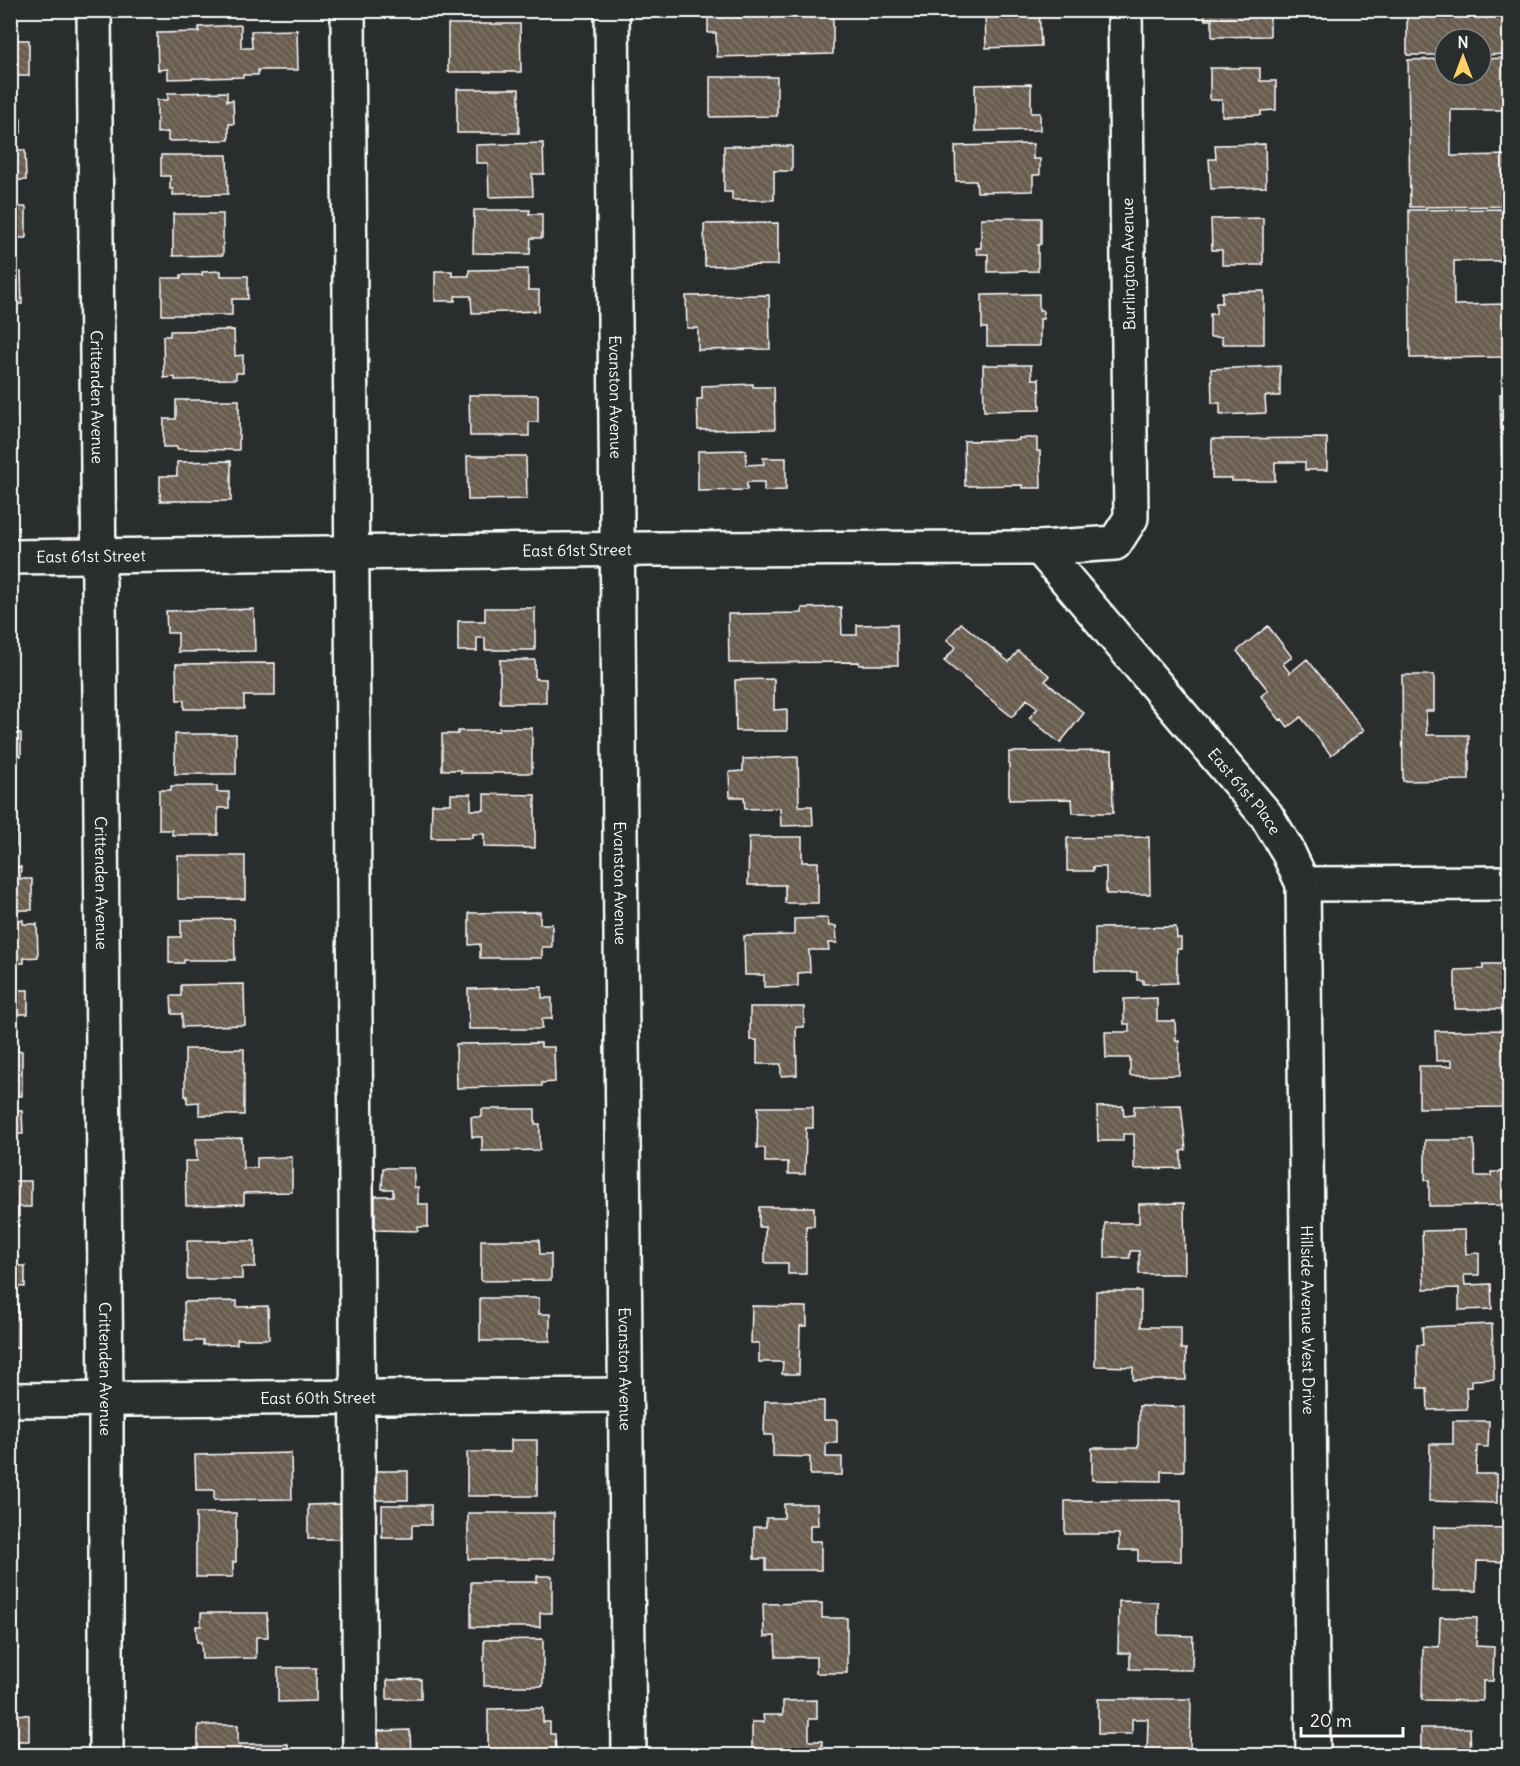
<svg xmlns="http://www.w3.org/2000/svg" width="1520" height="1766" font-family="Delius,sans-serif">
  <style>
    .building { fill: url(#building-back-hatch); stroke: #fff; stroke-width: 1.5 }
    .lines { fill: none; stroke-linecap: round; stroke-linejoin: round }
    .minor-casing { stroke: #fff; stroke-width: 38 }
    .minor { stroke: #2a2d2e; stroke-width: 33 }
    .labels { text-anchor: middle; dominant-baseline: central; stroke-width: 5; stroke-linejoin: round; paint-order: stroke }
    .street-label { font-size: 16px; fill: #fff; stroke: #2a2d2e }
  </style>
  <defs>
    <pattern id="building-back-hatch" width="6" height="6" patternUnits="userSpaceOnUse" patternTransform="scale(1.5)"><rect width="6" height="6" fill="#695d50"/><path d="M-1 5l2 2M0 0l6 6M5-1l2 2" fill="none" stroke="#80756a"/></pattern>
  </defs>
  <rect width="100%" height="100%" fill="#2a2d2e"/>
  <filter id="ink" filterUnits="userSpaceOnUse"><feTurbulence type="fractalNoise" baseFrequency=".0167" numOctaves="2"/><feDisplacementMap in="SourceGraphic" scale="12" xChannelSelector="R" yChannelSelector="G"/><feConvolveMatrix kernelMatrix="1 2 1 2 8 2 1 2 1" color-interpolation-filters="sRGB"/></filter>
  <g filter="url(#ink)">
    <path class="building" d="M708,10H814V13L833,12V54L717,57L716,33H708Z
      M985,10H1039L1041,46L986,48Z
      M1204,10H1285V16H1270V36L1212,37V20H1205Z
      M1407,10H1510V54L1481,55V39H1445V55H1407Z
      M448,24H520L521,72H448Z
      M241,25V48H252L251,31L297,30L298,70H258V75H243V77L168,79V69L158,70L157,33L199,32V27Z
      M10,36H15V40H29V76H16V79H10Z
      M1510,58V110H1451V156L1510,155V206L1410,207L1408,60L1445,59V75H1481V59Z
      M1210,68H1260V81H1276V110L1261,111V115L1222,116V100H1210Z
      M710,77H777V116L710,117Z
      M1031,84V113H1040V130L975,131V85Z
      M457,89H519V133H457Z
      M227,92V101L233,100L234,124H229V140L168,141V132L157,133V100H168V93Z
      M10,119H21V133H10Z
      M543,143L544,174H532L533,196L489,197L488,163H476V145Z
      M1033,144V159H1040V175H1033V191L977,192L976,181H956L955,146Z
      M1265,144L1266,187L1211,189L1209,159H1216L1215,145Z
      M724,146H792V171H774V200H732V192H724Z
      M10,150H25L26,180H10Z
      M161,155H227L228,194L173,195V189H170V176H161Z
      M10,207H26V238H15V252H10Z
      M1510,209V261H1454V305L1510,304V357L1410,358L1409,210Z
      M474,210H530L529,214H542V238H531L530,254L473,253Z
      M173,214H223V255L173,256Z
      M981,218H1041V244L1038,245V271L988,272V254H977L976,248H981Z
      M1263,218V265H1222V250H1212L1211,219Z
      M778,223V265L705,266L704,224Z
      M528,269V290H539V311L472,313L471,296H455V301H435V271H452V276H469V270Z
      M221,271V276H248V299H232V315H162V278H181V275H202V272Z
      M10,272H21L22,304H10Z
      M1264,291V344H1222V337H1210V314H1216V303H1222V292Z
      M1039,294V310H1043V319H1040V346H987V328H982V295Z
      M769,295L770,349L698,350V328H687L686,296Z
      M234,330L235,356L243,355V373H236V379L175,380V377L164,378L163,336H170V331Z
      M983,365H1031L1032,379H1039L1040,410L984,411Z
      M1280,366V396H1265L1266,413L1220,415V403H1212L1211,369Z
      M753,384V387H774L775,429L698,430L697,399H702V386Z
      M1500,394H1510V483H1502Z
      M469,395H538V422H529V436H470Z
      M10,397H15V419H10Z
      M176,400H239V450L177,449V447H163L164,419H176Z
      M1019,438H1037V451H1040L1041,488H1022V485L965,486L964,441L1019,440Z
      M1327,438V470H1305V462H1275V481H1232V478H1212V439Z
      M746,450V465L764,464L763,458H786V490L764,491V482H747V490L698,491V451Z
      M467,456H526L527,499L468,500Z
      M10,458H16V503H10Z
      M231,461V501H160V476H177V462Z
      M10,603H14V656H10Z
      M841,607L842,635H857V625L897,624L898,665H859V662L729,663L728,614L802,613V608Z
      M485,608H535V650H485V638H477V651H458V621H485Z
      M254,609L255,651L178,652V633H167L166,611Z
      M961,623L1009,662L1018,651L1050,676L1045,681L1084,713L1060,743L1029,718L1038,708L1027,699L1012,717L944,661L956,647L947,640Z
      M1268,626L1292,657L1283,664L1290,673L1307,659L1364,730L1331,755L1301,717L1288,727L1282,719L1280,720L1261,696L1268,690L1237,651Z
      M500,660H535V679H546V703H500Z
      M275,663V696H244V709H184V700H177L176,664Z
      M1402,675H1434V711H1426L1427,735H1469V780L1403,781Z
      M774,679V710L787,709V731H736L735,680Z
      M499,728H532V773H461V770H442V734H458V731H499Z
      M10,733H21V756H14V778H10Z
      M175,734H236V774H175Z
      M1112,751L1113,813H1073L1072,799L1009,800V752Z
      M798,757L799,806H812L813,825L781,826L780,808L745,809L744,797H730L729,772L743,771V759Z
      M171,786H217V792H229V808H218V835H172V830H159V790H171Z
      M451,794H471V810H484V794L535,795V848L484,847V834H472V838H431L432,804H451Z
      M10,795H16V846H10Z
      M749,837H802V862H818V903H785V885H748Z
      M1149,837L1150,894H1106V867H1093V871H1067V838Z
      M178,856H245V899H178Z
      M10,867H21L20,879H32V910H10Z
      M540,912V924H552V947H542V958H480V944L469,945V913Z
      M828,918L829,926H836L837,943H828L829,950H809L810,972L798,973V986L764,987V975H745L744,936L794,935V919Z
      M234,919L235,960H184V963H169V937H181V920Z
      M10,920H23V924H37L38,957L24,958V963H10Z
      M1176,927L1177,938H1181V949H1177V983L1143,984V980H1137V972H1095V928Z
      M1483,964H1510V1009H1455V970L1483,969Z
      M244,984L245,1025L182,1027V1014H172L171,996H181V985Z
      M10,986H18V990H28V1014H18L17,1028H10Z
      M542,987V998H552V1019H542V1029H469L468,989Z
      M1157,998V1021H1175L1176,1041H1179V1075L1130,1076V1058H1106L1105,1032H1129V1024H1124V999Z
      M750,1007H804V1027H796L797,1075L781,1076V1064H757V1040H750Z
      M1510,1030V1107L1419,1108V1066H1452V1060L1436,1061L1435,1031Z
      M541,1043V1047H554L555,1082L542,1083V1086L457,1088L456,1044Z
      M10,1047H17V1051H22V1096H10Z
      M185,1049H244V1115H199V1102L187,1103V1096H185Z
      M1181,1105L1186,1150L1181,1151V1168L1134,1169V1134H1123V1141H1098L1097,1107L1123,1106L1124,1116L1134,1115V1106Z
      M758,1107H813V1128H806L805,1174H788V1162H765V1148H757Z
      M482,1109H535V1124H540V1150L482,1151V1137H472L471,1117H482Z
      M10,1111H22L23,1134H10Z
      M242,1138L243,1168H257V1158L292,1157V1192L244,1193V1204L186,1206L185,1161H197L196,1139Z
      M1425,1140H1474L1475,1176H1491V1172H1510V1205L1429,1206V1180H1425Z
      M383,1168H414V1187H418V1204H428V1227H418V1231L375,1230V1196H393V1189H382Z
      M10,1181H31V1207H19V1226H10Z
      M1184,1203L1185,1274H1139V1251H1130V1258H1105V1223H1139V1204Z
      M759,1207H814V1226H806V1274H788V1263H765V1227H759Z
      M1465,1230L1466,1254L1479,1253V1275H1464L1465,1285L1491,1284L1492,1309L1459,1310V1288L1424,1289L1422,1231Z
      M481,1240H539L540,1254H551V1280L481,1281Z
      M10,1241L11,1256H18V1266H25V1287L10,1286Z
      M187,1241H255V1267H242V1279H187Z
      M1096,1291H1141V1327H1181V1349H1186V1380H1133V1367L1095,1366Z
      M480,1298H539V1314H550V1341H480Z
      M237,1301V1307L268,1306L269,1339H237V1344L203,1345V1341H185L184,1302Z
      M10,1303L18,1304V1348H10Z
      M752,1306L807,1307V1326H800L799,1374H782L783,1362H759V1343H751Z
      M1492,1324L1494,1379L1472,1380V1387H1466L1467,1409L1428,1410L1427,1388H1418L1417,1345H1423L1422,1327Z
      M765,1401H824V1420H837V1443H826V1457H842V1475H810V1457L773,1456V1435H764Z
      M1139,1406L1184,1407V1471H1161V1481L1092,1480V1448H1138Z
      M1453,1421H1489L1488,1447L1477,1446L1476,1474H1497V1503L1429,1501L1430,1444H1453Z
      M511,1440H537V1496H467V1452H511Z
      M291,1453L292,1499L214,1500V1490H196L195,1455Z
      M10,1456H13V1501H10Z
      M375,1471H408V1500H375Z
      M1181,1500V1561H1138V1550H1119V1534H1065V1501Z
      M341,1504L342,1539H308V1505Z
      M784,1504H817L818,1525H810V1541H821V1570H766V1559H754V1527H766V1518H784Z
      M382,1505H431V1525H412V1538H382Z
      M196,1513H236V1562H233V1577H196Z
      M468,1513H554V1559H468Z
      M10,1523H16V1567H10Z
      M1434,1527L1510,1528V1562L1477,1561L1476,1591H1432Z
      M537,1576H552V1613H540V1627H471V1582H537Z
      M1119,1601L1158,1602V1635L1193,1636L1192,1670L1130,1669V1653H1118Z
      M822,1603V1618H847V1673H816V1657H776L775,1636L764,1637L763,1604Z
      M201,1613H267L268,1637H256V1658L202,1659L201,1642H197L196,1626H201Z
      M1440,1617L1477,1618L1476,1646L1494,1647L1493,1681H1483V1701L1422,1700L1423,1646L1439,1647Z
      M10,1635H18V1649H10Z
      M543,1639V1686H484V1640Z
      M278,1668H316V1701L278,1702Z
      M421,1679V1699H387V1680Z
      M1098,1699H1191L1190,1756H1147L1148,1719H1132V1734H1098Z
      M817,1700V1719H809V1741H822V1756H752V1722H764L763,1715H783V1701Z
      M543,1708V1722H550V1734H555L556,1750L488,1751V1709Z
      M10,1714L29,1715V1741H18V1756H10Z
      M198,1725H238V1744H288V1756H198Z
      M1421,1728H1470L1471,1756H1421Z
      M410,1730L411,1756H378L377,1731Z"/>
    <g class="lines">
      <defs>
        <g id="minor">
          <path id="s1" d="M94,10L106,1400V1756"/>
          <path d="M348,10L360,1756"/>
          <path id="s2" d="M612,10L629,1756"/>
          <path id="s3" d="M1040,548L1266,815L1286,848L1303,884L1510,883"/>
          <path id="s4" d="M10,557L647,549L1040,548L1115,543L1131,518L1125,10"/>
          <path id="s5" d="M1303,884L1313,1756"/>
          <path id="s6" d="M10,1400L625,1395"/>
        </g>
      </defs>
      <use href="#minor" class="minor-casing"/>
      <use href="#minor" class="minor"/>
    </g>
  </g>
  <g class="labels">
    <g class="street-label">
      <text transform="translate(1128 264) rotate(-91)">Burlington Avenue</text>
      <text stroke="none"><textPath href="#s1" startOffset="387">Crittenden Avenue</textPath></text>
      <text stroke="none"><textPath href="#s2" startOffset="387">Evanston Avenue</textPath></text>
      <text stroke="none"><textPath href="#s4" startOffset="567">East 61st Street</textPath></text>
      <text stroke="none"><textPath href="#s4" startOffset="81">East 61st Street</textPath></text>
      <text stroke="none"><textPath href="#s3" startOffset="318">East 61st Place</textPath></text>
      <text stroke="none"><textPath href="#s1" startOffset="873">Crittenden Avenue</textPath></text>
      <text stroke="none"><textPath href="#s2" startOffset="873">Evanston Avenue</textPath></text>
      <text stroke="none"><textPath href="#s5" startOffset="436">Hillside Avenue West Drive</textPath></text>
      <text stroke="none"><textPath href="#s1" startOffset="1359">Crittenden Avenue</textPath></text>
      <text stroke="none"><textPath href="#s2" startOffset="1359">Evanston Avenue</textPath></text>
      <text stroke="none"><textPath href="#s6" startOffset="308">East 60th Street</textPath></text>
    </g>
  </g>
  <rect width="1520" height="1766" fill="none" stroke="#2a2d2e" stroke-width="36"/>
  <rect x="18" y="18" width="1484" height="1730" fill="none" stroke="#fff" stroke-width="2" filter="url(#ink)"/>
  <g transform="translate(1463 57)"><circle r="28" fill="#2a2d2e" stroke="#7f8182" stroke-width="1.5"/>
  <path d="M0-4.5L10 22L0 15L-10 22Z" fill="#ffd166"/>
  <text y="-9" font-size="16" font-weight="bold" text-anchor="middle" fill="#ffffff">N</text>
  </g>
  <path d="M1301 1727v9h102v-9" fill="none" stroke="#ffffff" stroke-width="3"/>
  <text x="1310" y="1727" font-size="18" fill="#ffffff" stroke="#2a2d2e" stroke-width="4.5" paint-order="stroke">20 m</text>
</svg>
